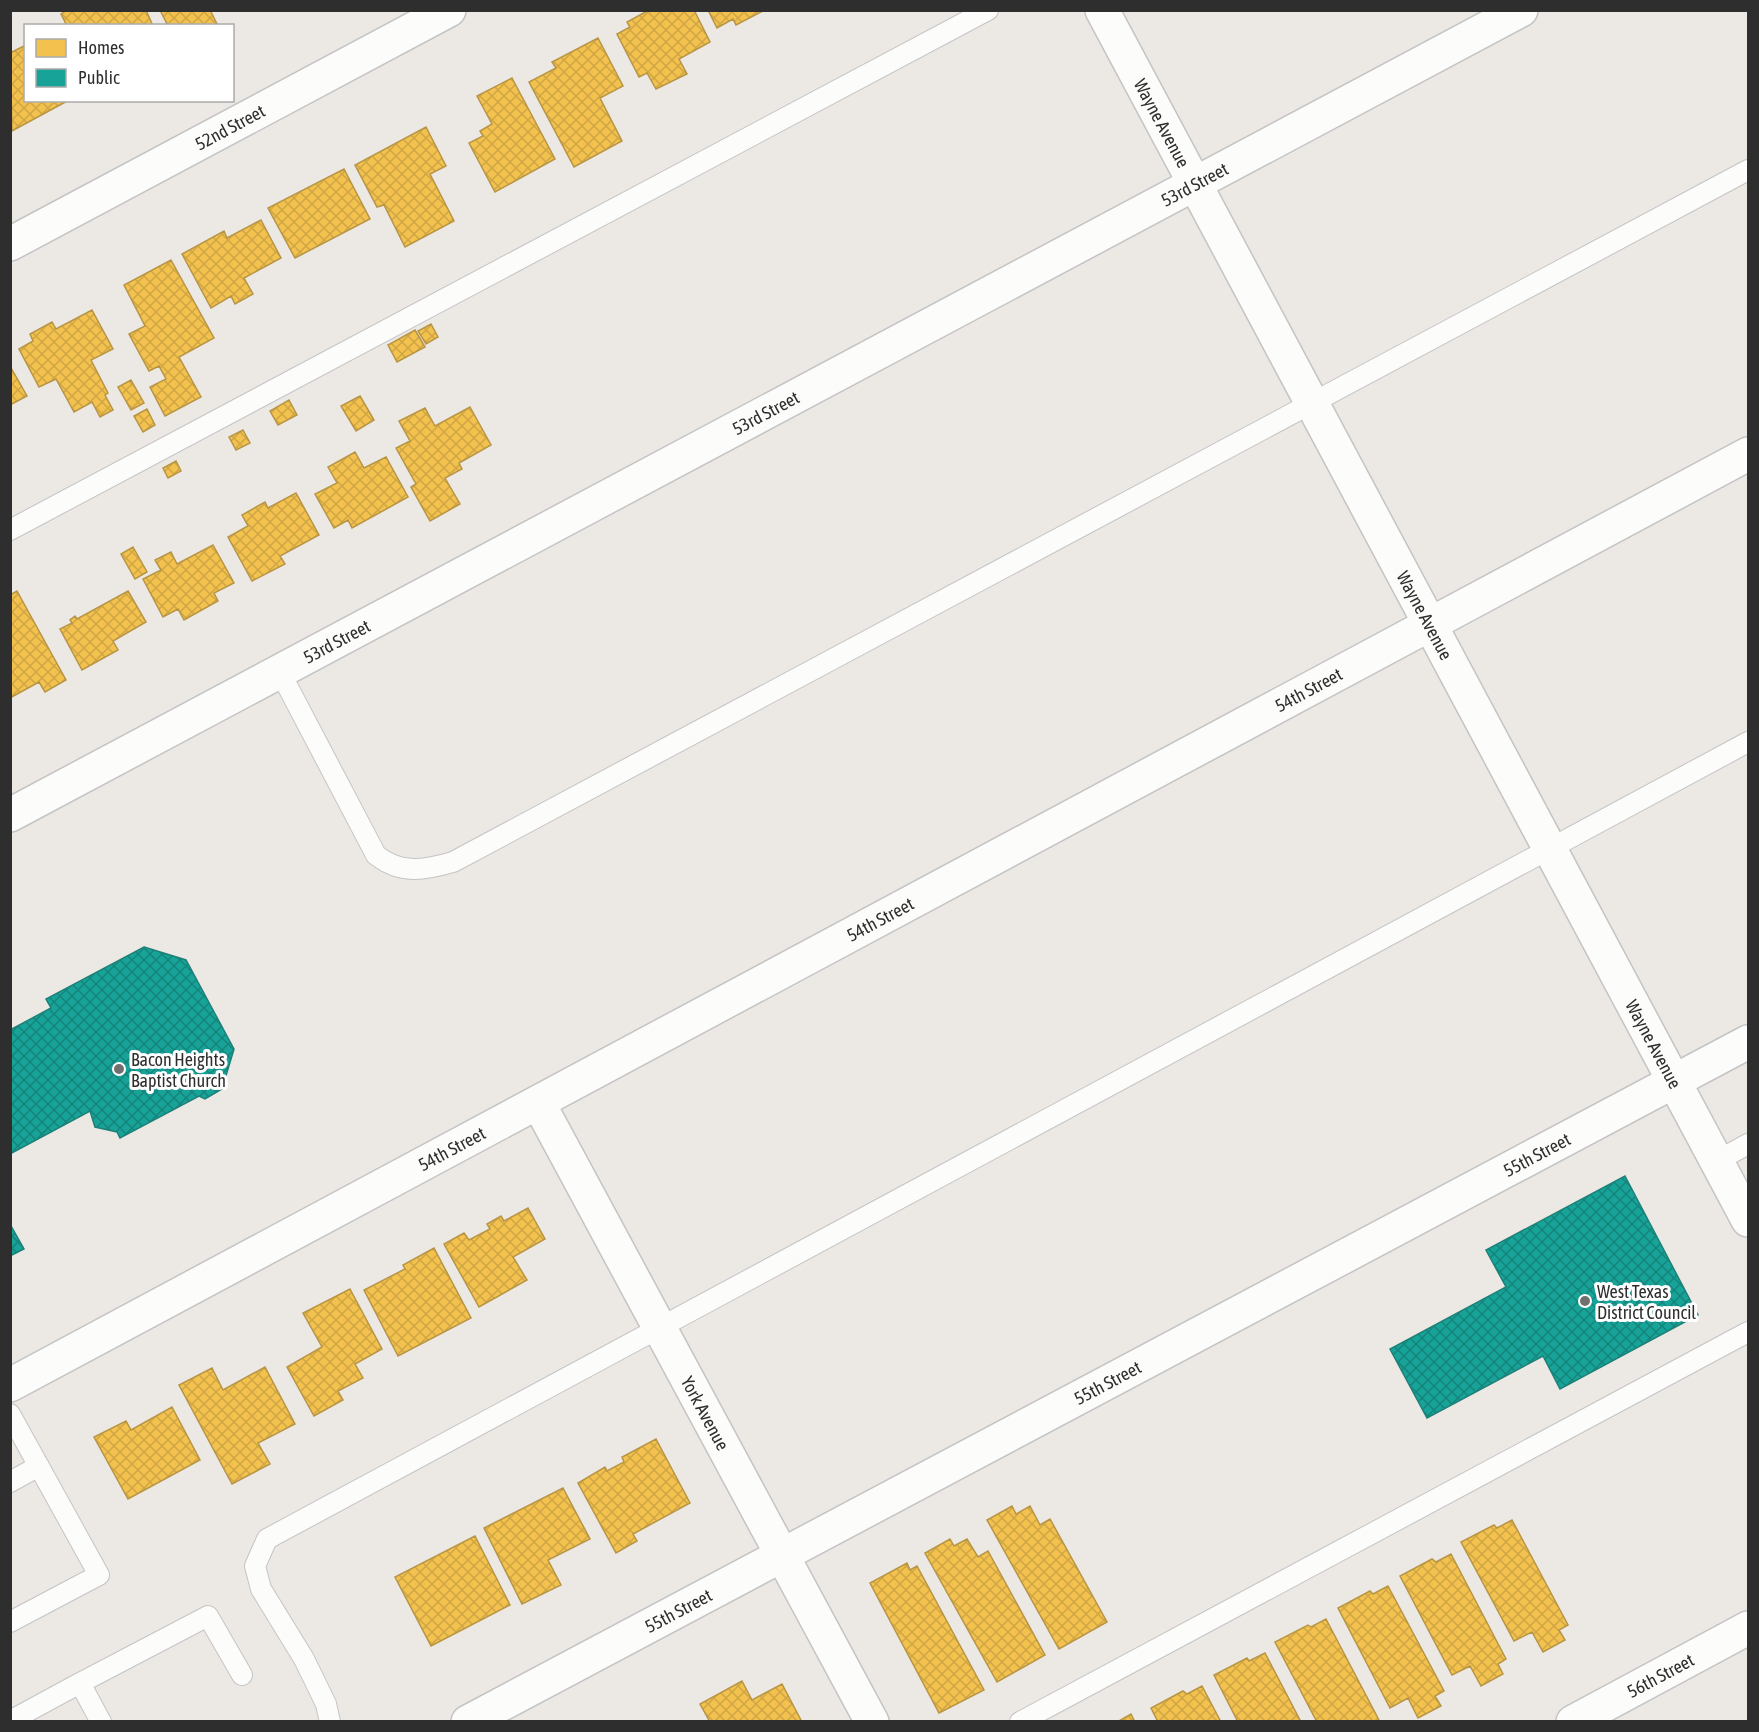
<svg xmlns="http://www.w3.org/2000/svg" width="1759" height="1732" font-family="'Asap Condensed',sans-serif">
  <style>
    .homes { fill: url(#homes-cross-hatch); stroke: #b79544; stroke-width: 1.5 }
    .public { fill: url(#public-cross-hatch); stroke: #1e8078; stroke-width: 1.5 }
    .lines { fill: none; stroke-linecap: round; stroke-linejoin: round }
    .service-casing { stroke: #c5c4c5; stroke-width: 22 }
    .minor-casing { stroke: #c5c4c5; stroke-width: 36 }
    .tertiary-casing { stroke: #c5c4c5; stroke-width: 36 }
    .service { stroke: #fcfcfb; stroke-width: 20 }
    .minor { stroke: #fcfcfb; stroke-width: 33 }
    .tertiary { stroke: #fcfcfb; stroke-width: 33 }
    .poi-dot { fill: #706f6e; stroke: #fff; stroke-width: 2 }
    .labels { text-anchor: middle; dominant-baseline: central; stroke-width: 6; stroke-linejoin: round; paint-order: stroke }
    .street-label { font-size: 18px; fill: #2e2e2e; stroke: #fff }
    .poi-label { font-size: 18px; fill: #2e2e2e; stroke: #fff; text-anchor: start }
  </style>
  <defs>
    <pattern id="homes-cross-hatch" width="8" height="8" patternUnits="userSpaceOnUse" patternTransform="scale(1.5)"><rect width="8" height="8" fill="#f2c14e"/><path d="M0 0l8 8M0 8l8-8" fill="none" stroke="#d0a644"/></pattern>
    <pattern id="public-cross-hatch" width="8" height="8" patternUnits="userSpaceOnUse" patternTransform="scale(1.5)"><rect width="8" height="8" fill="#17a398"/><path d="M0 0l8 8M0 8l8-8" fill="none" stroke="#15857c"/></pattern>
  </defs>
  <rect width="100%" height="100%" fill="#ece8e4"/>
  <path class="homes" d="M67,10H146L153,26H67L61,14Z
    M160,10H210L218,26H168Z
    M649,10H694L710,42L679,59L687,74L656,89L647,73L639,77L617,34L630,27L627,22Z
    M708,10H765L736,25L733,19L717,28Z
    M598,38L623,86L600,98L622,141L574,167L529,82L556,68L552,62Z
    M26,45V100H69L12,131L10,53Z
    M512,78L555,159L495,192L469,143L483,136L480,131L492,124L477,96Z
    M426,127L446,166L430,174L454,221L405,247L384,205L377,207L355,165Z
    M344,169L370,219L295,258L268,208Z
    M261,220L281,258L244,278L253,294L235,304L231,296L211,308L182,254L224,231L227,238Z
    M171,260L214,338L179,357L201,397L165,416L150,387L166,379L159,366L149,371L129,334L145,326L124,285Z
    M92,310L113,349L91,360L108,393L105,395L113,410L100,417L92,402L74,412L56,379L39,387L19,349L33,341L30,334L52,322L56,329Z
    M431,324L438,337L426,344L418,331Z
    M415,330L425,347L397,362L388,345Z
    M10,366L27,396L10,405Z
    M131,380L144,403L131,410L118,387Z
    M360,396L374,420L356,431L341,406Z
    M289,400L297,415L278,425L270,411Z
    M470,407L491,445L459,463L462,469L445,478L460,504L430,521L411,487L416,484L396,448L410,441L399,421L425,408L435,426Z
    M147,409L155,425L143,432L134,416Z
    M243,430L250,443L236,450L229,437Z
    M355,452L364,468L386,457L408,497L352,528L348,520L334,528L315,494L337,483L328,467Z
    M176,461L181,471L168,478L163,468Z
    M296,493L319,535L280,556L285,564L252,581L228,537L248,526L242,515L265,502L268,508Z
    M213,545L234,583L214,593L218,601L184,620L178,609L163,617L143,579L161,570L155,560L171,552L177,564Z
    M133,547L147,572L135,579L121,554Z
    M17,591L66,680L45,692L39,682L10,698V595Z
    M128,591L146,622L113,641L118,650L82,670L60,629L72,623L70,620L75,616L77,619Z
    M528,1208L545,1239L513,1257L527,1280L479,1307L444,1244L464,1233L469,1240L490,1229L487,1224L501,1216L504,1221Z
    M434,1248L471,1318L398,1356L364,1290L405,1269L403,1265Z
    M350,1289L382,1349L355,1364L363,1378L338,1391L343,1400L314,1416L287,1367L322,1347L303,1313Z
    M265,1367L295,1424L258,1443L270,1464L232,1484L179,1385L212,1368L223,1390Z
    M172,1407L200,1460L128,1499L94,1437L126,1421L131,1430Z
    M656,1439L690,1503L633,1534L637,1541L616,1553L578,1483L605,1467L607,1471L624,1462L622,1457Z
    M563,1488L590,1539L548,1560L561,1585L522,1604L484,1528Z
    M1012,1506L1016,1514L1030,1506L1040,1525L1050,1519L1107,1622L1059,1649L987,1520Z
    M1512,1520L1568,1625L1559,1630L1565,1640L1543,1652L1532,1632L1514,1641L1461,1542L1494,1525L1497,1528Z
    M475,1536L510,1605L431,1646L395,1577Z
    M950,1539L954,1546L967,1539L978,1557L988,1551L1045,1655L997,1682L925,1553Z
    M1451,1554L1506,1659L1498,1664L1503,1674L1481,1686L1470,1666L1452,1675L1400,1576L1432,1559L1436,1562Z
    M907,1563L910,1570L917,1566L984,1690L939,1713L870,1583Z
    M1388,1586L1444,1691L1435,1696L1441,1706L1418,1718L1408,1698L1390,1708L1338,1608L1370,1591L1373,1594Z
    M1326,1619L1380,1722H1317L1275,1642L1308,1625L1311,1627Z
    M1265,1653L1301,1722H1238L1214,1675L1247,1658L1249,1661Z
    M742,1681L752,1700L782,1684L802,1722H710L700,1704Z
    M1202,1686L1221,1722H1158L1151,1708L1183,1691L1187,1694Z
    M1131,1714L1135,1722H1117Z"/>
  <path class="public" d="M144,947L186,960L234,1049L222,1089L205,1099L199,1096L120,1138L117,1132L95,1127L90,1111L10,1154V1030L51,1008L46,999Z
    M1625,1176L1698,1315L1560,1389L1543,1356L1427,1418L1390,1349L1506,1287L1486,1250Z
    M10,1224L24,1249L10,1256Z"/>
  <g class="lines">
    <defs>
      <path id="service" d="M10,530L988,10
        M280,672L376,855C401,875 425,870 453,862L1748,170
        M1717,1161L1748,1144
        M10,1414L99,1575L10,1622
        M10,1482L39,1466
        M80,1683L208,1616L242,1675
        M10,1721L80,1683L101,1722
        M330,1722L326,1704L304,1659L261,1589L255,1566L267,1539L1748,742
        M1020,1722L1748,1332"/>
      <g id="minor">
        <path id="s1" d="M1102,10L1748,1220"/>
        <path id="s2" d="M10,244L449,10"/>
        <path id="s3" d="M10,815L1521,10"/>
        <path id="s4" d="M539,1104L872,1722"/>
        <path id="s5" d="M468,1722L1748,1042"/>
        <path id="s6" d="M1573,1722L1748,1628"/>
      </g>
      <g id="tertiary">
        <path id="s7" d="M10,1385L1748,454"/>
      </g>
    </defs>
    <use href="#service" class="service-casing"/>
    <use href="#minor" class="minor-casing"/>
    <use href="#tertiary" class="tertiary-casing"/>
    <use href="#service" class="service"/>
    <use href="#minor" class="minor"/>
    <use href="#tertiary" class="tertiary"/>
  </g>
  <g class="poi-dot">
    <circle cx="119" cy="1069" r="6"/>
    <circle cx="1585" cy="1301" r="6"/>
  </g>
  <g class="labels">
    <g class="street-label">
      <text stroke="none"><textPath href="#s1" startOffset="128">Wayne Avenue</textPath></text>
      <text stroke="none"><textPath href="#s2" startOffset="249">52nd Street</textPath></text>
      <text stroke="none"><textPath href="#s3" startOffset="1342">53rd Street</textPath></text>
      <text stroke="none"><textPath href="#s3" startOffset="856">53rd Street</textPath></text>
      <text stroke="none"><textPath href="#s1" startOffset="686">Wayne Avenue</textPath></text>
      <text stroke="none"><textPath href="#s3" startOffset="370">53rd Street</textPath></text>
      <text stroke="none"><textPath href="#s7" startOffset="1473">54th Street</textPath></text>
      <text stroke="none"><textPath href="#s7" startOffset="987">54th Street</textPath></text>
      <text stroke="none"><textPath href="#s1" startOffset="1172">Wayne Avenue</textPath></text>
      <text stroke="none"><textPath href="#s7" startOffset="501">54th Street</textPath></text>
      <text stroke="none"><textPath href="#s5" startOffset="1210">55th Street</textPath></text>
      <text stroke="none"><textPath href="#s5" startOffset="724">55th Street</textPath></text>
      <text stroke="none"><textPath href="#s4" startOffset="351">York Avenue</textPath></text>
      <text stroke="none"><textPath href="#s5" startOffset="238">55th Street</textPath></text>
      <text stroke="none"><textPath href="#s6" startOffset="99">56th Street</textPath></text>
    </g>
    <g class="poi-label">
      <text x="131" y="1059">Bacon Heights<tspan x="131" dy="21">Baptist Church</tspan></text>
      <text x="1597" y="1291">West Texas<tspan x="1597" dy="21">District Council</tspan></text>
    </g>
  </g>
  <rect width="1759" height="1732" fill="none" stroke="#2e2e2e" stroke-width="24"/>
  <rect x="24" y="24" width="210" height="78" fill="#ffffff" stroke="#ababab" stroke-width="1.5"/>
  <rect x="36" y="39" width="30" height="18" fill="#f2c14e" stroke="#ababab" stroke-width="1.5"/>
  <text x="78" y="54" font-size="18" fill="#2e2e2e">Homes</text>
  <rect x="36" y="69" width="30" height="18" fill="#17a398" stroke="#ababab" stroke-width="1.5"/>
  <text x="78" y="84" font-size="18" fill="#2e2e2e">Public</text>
</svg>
